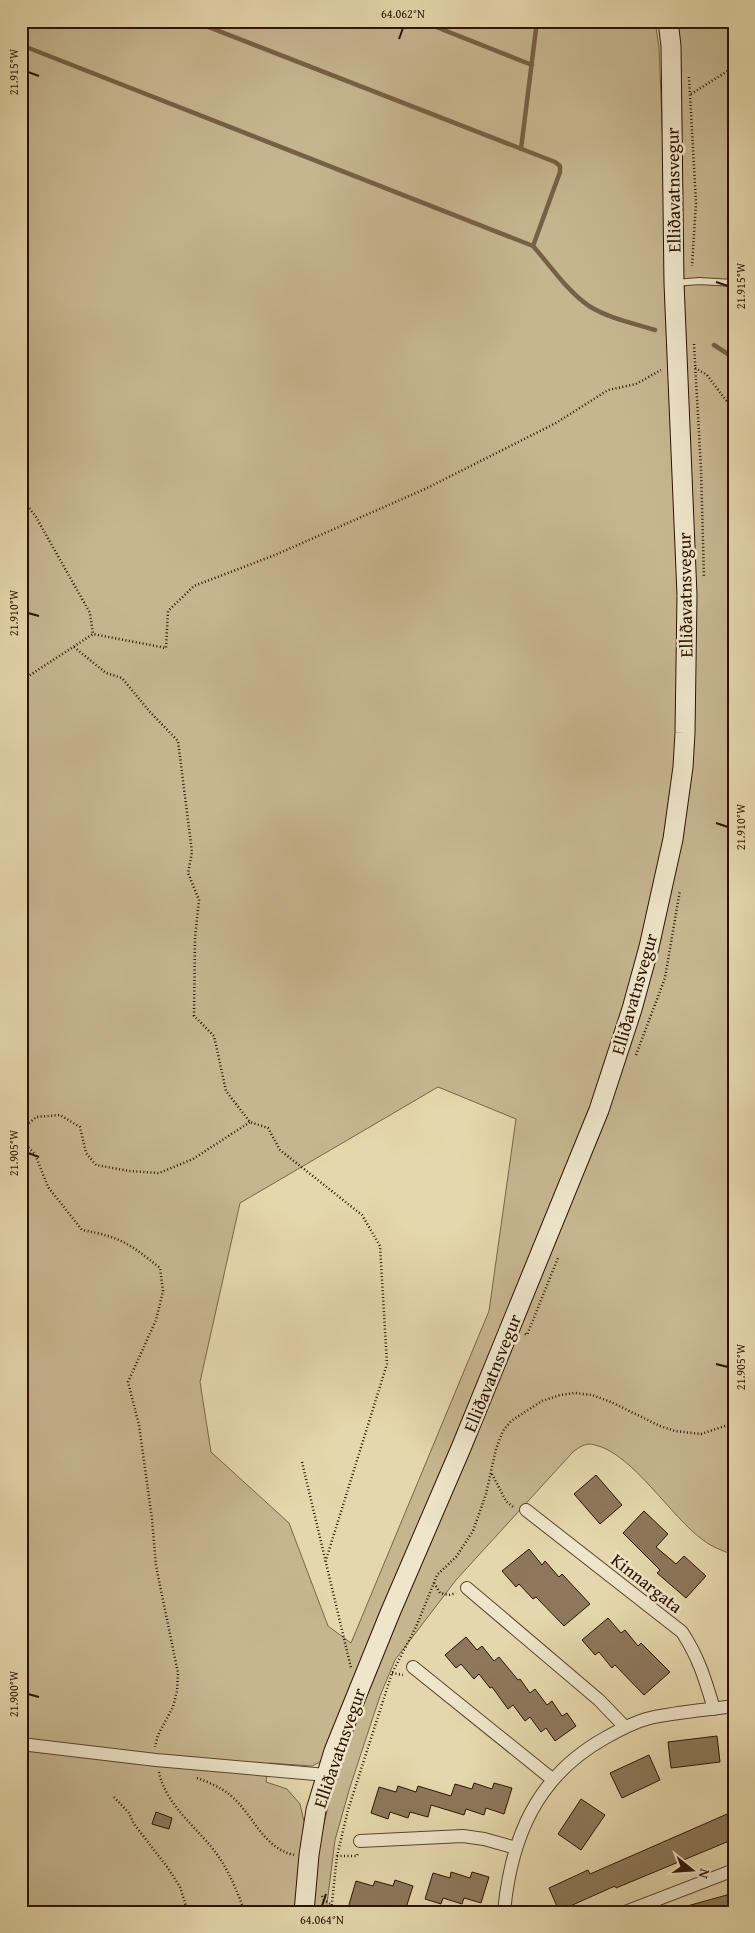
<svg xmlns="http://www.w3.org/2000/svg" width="755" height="1933" font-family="'Gentium Book Plus',serif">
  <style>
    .green { fill: #c6b690; stroke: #7a6449; fill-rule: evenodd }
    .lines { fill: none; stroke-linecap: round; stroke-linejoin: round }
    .stream { stroke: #776046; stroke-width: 4.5 }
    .building { fill: #8d785b; stroke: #2e1202 }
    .service-casing { stroke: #5c432d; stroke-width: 8 }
    .minor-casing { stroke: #5c432d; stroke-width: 14 }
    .secondary-casing { stroke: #2e1202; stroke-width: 21 }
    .path { stroke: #2e1202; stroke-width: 2.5; stroke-dasharray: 1 2.5; stroke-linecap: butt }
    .service { stroke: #eee5ca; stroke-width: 6 }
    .minor { stroke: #eee5ca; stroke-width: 12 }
    .secondary { stroke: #eee5ca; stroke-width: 19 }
    .ticks { fill: none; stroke: #2e1202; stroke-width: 2 }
    .labels { text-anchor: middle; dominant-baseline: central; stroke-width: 5; stroke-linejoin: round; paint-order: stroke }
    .street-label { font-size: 18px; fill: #2e1202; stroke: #eee5ca }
    .neatline { fill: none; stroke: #2e1202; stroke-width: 2 }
    .ticks-label { font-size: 12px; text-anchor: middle; fill: #2e1202 }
  </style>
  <rect width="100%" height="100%" fill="#e5d7ad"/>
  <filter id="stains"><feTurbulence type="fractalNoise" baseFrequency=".004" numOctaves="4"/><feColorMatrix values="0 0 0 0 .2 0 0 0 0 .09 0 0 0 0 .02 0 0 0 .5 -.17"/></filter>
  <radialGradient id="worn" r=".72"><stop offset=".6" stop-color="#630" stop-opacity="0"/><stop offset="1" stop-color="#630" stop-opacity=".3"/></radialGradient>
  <path class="green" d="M21,21H655L659,47L682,628L672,799L640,958L596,1100L324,1756L320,1762L312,1766L269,1763L266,1782L287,1789L300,1804L306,1830L298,1872L296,1912H21ZM438,1087L516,1119L489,1311L351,1643L328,1626L289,1523L211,1452L200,1382L240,1203Z
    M670,21H734V1555C723,1551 712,1547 703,1540C671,1517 632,1453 595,1445C586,1442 579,1447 572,1453L456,1580L395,1660L380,1696L350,1787L335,1840L326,1912H313L320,1840L341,1753L599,1128L683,820Z"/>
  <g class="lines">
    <path class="stream" d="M193,21L555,162L560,166V172L533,246
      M421,21L532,65
      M21,45L533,246C550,265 567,291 589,306C608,318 633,323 655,330
      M521,149L537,21
      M714,345L734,358"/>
  </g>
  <path class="building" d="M596,1475L622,1505L600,1524L574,1494Z
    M644,1511L668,1534L656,1547L676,1564L684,1556L706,1576L686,1598L657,1573L660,1570L623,1533Z
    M529,1549L542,1565L545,1561L559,1577L562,1574L590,1604L564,1626L536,1597L533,1599L519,1584L516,1587L502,1571Z
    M608,1618L621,1633L625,1630L638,1646L641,1643L670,1672L644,1695L615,1665L612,1668L599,1652L595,1655L582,1640Z
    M466,1637L477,1650L482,1646L494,1661L499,1657L518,1680L520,1679L530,1693L535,1689L547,1705L552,1701L562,1716L567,1713L576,1726L555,1741L546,1728L541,1732L530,1717L525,1721L513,1705L508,1709L492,1687L490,1688L479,1674L474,1679L461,1664L456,1668L445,1655Z
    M717,1736L720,1762L671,1768L668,1742Z
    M649,1755L660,1780L622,1798L610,1773Z
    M474,1783L492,1789L494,1783L512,1788L504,1814L486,1808L484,1815L466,1809L464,1815L431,1805L428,1817L410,1812L408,1818L390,1812L388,1819L371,1813L379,1787L396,1792L398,1786L416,1792L418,1786L451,1796L455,1784L472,1789Z
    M581,1799L605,1815L581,1850L558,1834Z
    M734,1811V1839L616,1888L615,1886L559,1911L549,1888L588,1870L590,1874Z
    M156,1812L172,1818L169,1829L152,1824Z
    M451,1872L470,1878L472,1872L489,1877L481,1903L464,1898L462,1904L443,1898L441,1904L425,1899L433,1873L450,1878Z
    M395,1880L413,1886L405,1911L387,1906L385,1912L367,1907L365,1912L348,1908L356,1881L373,1886L375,1881L393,1886Z
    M734,1893V1912H681L680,1908Z"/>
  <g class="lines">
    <defs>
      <path id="service" d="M675,283L699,281L734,283"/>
      <path id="minor" d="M526,1510L682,1632C699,1658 705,1679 714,1709
        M467,1588L599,1700L625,1727
        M413,1667L552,1779
        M21,1744L156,1760L326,1775
        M360,1841L463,1836L484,1839L516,1848
        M504,1912C511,1837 537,1776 605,1738C619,1730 634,1722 650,1718C678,1712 706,1710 734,1706
        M625,1912L734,1870"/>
      <path id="secondary" d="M304,1912L309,1855L316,1810L334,1751L390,1613L461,1448L599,1110L632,1009L649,947L673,839L683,767L685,733L687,595L674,283L671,46L668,21"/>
    </defs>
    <use href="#service" class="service-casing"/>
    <use href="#minor" class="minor-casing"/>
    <use href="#secondary" class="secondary-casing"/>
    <path class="path" d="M689,77L696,203L692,266
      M691,94L734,67
      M694,344L701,469L704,578
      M695,368L707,375L734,411
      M21,497L36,517L90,613L93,634
      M74,647L106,673L122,678L150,712L178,741L192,852L188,873L199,900L195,938L194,1016L214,1036L226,1091L250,1122L268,1128L280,1150L362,1215L380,1246L387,1364L325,1563
      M21,681L93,634L166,648L168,611L194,586L275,555L425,489L556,423L608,390L636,384L661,370
      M636,1055L665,978L680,890
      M21,1130L36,1117L60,1115L80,1127L86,1153L96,1165L129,1171L159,1173L193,1159L250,1122
      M21,1140L35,1154L48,1187L82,1230C121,1237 130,1244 160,1268L163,1291L156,1320L128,1382L139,1425L152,1519L156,1566L178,1673L177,1691L173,1707L158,1735L155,1747
      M525,1334L527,1335L558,1258
      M302,1462L351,1668
      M492,1474L506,1501L513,1507
      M434,1583L440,1593L449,1595L456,1593
      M392,1673L403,1675
      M159,1772C166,1806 197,1827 216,1853C229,1871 237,1891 245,1912
      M197,1778C208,1782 220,1787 229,1794C254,1814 261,1847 294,1855
      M114,1797L129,1813L134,1824L168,1868L180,1887L188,1912
      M337,1856H357L358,1853
      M322,1896L324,1900L332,1905
      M331,1912L337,1856L348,1810L392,1673L416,1627L437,1575L456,1557L473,1531L486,1494L496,1449L503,1431L511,1421L542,1401L560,1395L575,1393L592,1395L611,1402L660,1426L675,1431L701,1434L734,1423"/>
    <use href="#service" class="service"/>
    <use href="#minor" class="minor"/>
    <use href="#secondary" class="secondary"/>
  </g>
  <path class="ticks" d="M399,39L403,28M28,72L39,76M716,282L728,286M28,613L39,616M716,823L728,827M28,1153L39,1157M716,1364L728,1367M28,1694L39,1697M322,1906L326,1894"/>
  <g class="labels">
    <g class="street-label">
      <text transform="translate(673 190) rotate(-91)">Elliðavatnsvegur</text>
      <text transform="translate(685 595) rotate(-91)">Elliðavatnsvegur</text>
      <text transform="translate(634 994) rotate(-74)">Elliðavatnsvegur</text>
      <text transform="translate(492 1373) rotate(-68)">Elliðavatnsvegur</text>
      <text transform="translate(647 1583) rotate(38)">Kinnargata</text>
      <text transform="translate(339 1748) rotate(-71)">Elliðavatnsvegur</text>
    </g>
  </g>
  <rect width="755" height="1933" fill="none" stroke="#e5d7ad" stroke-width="55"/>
  <g transform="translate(692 1870) rotate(107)" stroke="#eee5ca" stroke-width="4" paint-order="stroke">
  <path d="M0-4L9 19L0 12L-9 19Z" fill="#2e1202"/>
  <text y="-8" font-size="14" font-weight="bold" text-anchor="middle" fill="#2e1202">N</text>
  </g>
  <rect x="28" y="28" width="700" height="1878" class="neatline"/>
  <g class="ticks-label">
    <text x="403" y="18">64.062°N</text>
    <text transform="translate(14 72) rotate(-90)" y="4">21.915°W</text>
    <text transform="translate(741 286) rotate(-90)" y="4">21.915°W</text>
    <text transform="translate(14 613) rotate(-90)" y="4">21.910°W</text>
    <text transform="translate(741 827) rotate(-90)" y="4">21.910°W</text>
    <text transform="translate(14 1153) rotate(-90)" y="4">21.905°W</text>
    <text transform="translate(741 1367) rotate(-90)" y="4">21.905°W</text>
    <text transform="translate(14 1694) rotate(-90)" y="4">21.900°W</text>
    <text x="322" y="1924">64.064°N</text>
  </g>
  <rect width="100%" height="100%" filter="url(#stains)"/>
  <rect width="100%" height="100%" fill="url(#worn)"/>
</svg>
